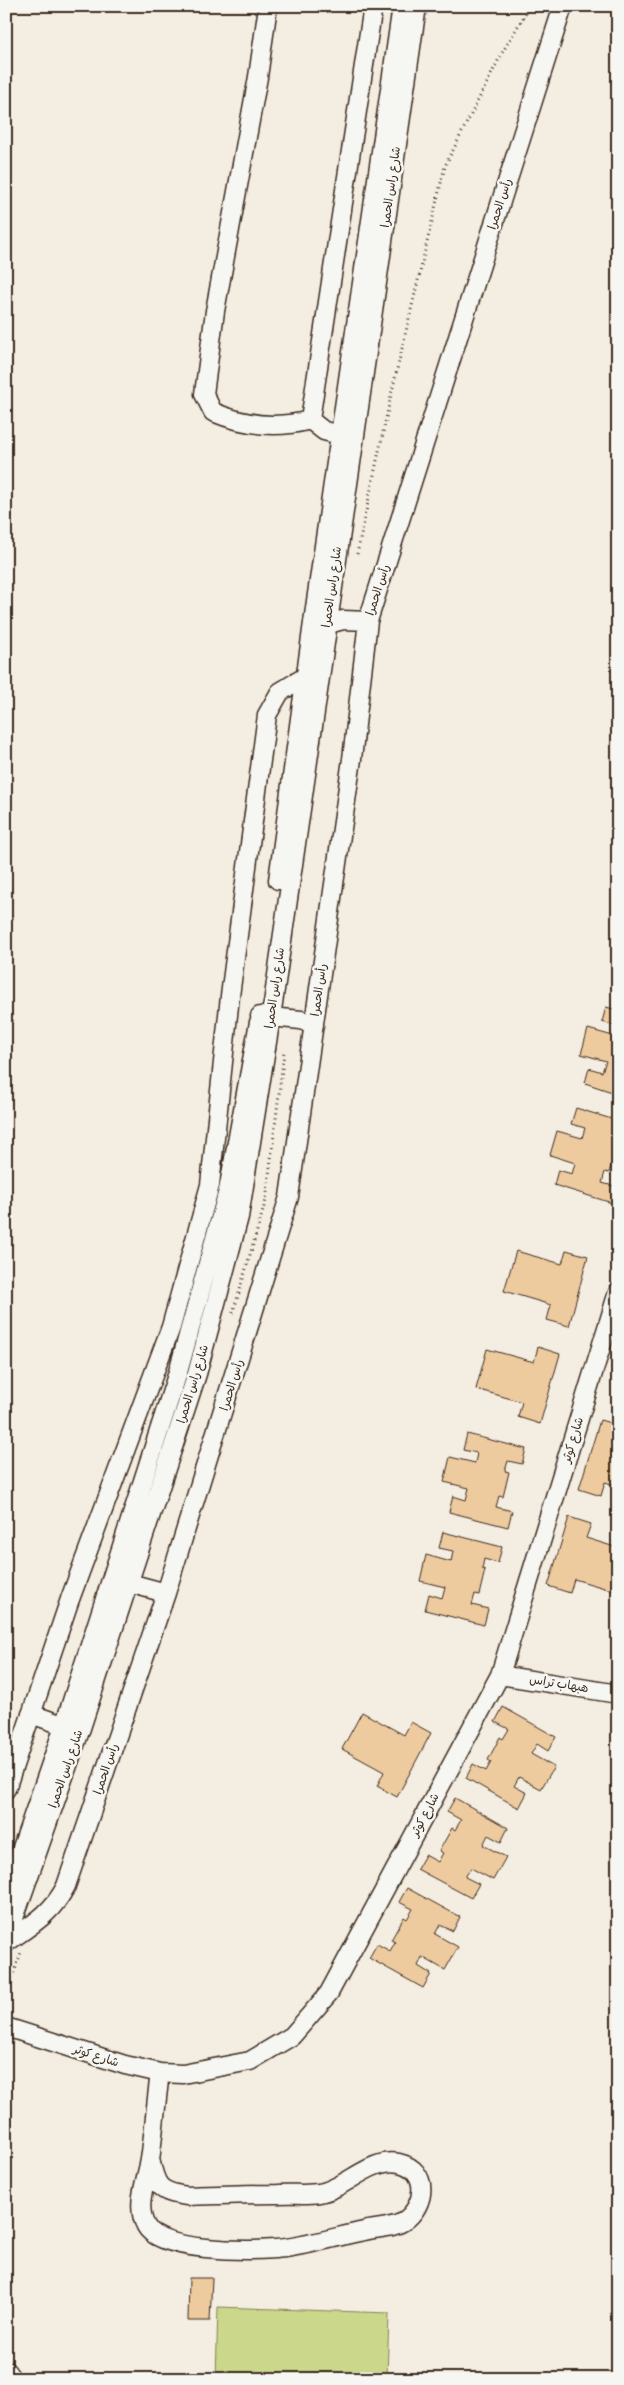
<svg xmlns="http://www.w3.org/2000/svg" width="624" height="2385" font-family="Pangolin,'Playpen Sans Arabic',sans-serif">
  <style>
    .green { fill: #cbd88b; stroke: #838154 }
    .building { fill: #eecb9f; stroke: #3b2a1e }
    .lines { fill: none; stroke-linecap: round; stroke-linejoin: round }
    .minor-casing { stroke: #3b2a1e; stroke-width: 21 }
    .path { stroke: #3b2a1e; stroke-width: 3; stroke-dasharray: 1 4; stroke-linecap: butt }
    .minor { stroke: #f6f6f2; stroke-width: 18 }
    .labels { text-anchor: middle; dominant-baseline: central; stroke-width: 5; stroke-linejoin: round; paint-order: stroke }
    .street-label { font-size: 12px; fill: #3b2a1e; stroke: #f6f6f2 }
  </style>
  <rect width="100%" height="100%" fill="#f4ede1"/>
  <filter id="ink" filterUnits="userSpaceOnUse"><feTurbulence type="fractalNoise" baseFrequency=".02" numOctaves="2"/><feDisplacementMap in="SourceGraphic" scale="10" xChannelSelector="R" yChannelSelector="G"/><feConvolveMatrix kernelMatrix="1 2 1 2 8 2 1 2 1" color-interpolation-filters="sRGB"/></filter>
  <g filter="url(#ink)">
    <path class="green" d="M218,2307L389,2313L387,2379H216Z"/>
    <path class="building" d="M606,1007L618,1010V1094L585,1083L589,1068L602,1072L606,1061L581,1054L588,1029L613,1036L616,1026L602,1022Z
      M576,1108L618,1121V1138L615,1137L613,1147L616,1148L609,1173L605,1172L602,1183L617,1187L612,1203L554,1185L558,1170L572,1174L575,1163L550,1155L557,1131L582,1138L585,1128L571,1124Z
      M566,1250L588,1256L569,1326L547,1320L551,1305L504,1291L516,1251L562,1264Z
      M538,1347L560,1354L540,1424L518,1417L522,1402L476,1389L487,1349L534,1362Z
      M600,1420L618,1425V1486L605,1482L601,1496L579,1489Z
      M467,1434L526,1449L522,1464L508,1461L505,1471L509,1472L503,1497L499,1496L496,1507L512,1511L508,1527L449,1512L453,1496L466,1500L469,1488L444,1482L450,1457L475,1463L477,1453L463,1450Z
      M569,1517L591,1524L586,1538L618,1548V1592L574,1579L570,1593L548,1586Z
      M443,1532L502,1547L498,1563L484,1559L482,1569L485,1570L479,1595L475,1594L472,1605L488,1609L484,1625L425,1610L429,1594L442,1598L445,1587L420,1581L426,1555L451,1562L453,1551L439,1548Z
      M503,1707L556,1737L548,1751L537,1744L531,1754L554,1767L541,1789L519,1777L514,1786L527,1793L519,1808L466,1778L473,1764L486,1771L491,1762L488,1760L500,1737L503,1739L509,1729L495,1722Z
      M362,1712L404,1735L411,1722L431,1733L397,1797L377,1786L384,1772L342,1749Z
      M455,1798L508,1828L501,1842L488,1835L483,1845L506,1857L493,1880L471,1868L465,1877L479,1884L471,1898L417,1869L425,1855L438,1862L443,1853L439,1851L452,1828L455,1830L461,1820L447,1812Z
      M407,1888L460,1917L453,1931L440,1925L435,1934L458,1947L445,1970L422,1957L418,1966L431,1974L423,1988L369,1958L377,1944L390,1951L395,1942L391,1940L404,1917L407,1919L413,1909L399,1902Z
      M189,2278H212L210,2321H188Z"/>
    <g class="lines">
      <defs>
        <path id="minor" d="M268,6L258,77L215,311L204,394L213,412C244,425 277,429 310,420
          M310,420L373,6
          M310,420L324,431L352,438
          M317,627L343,620L368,621
          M278,880L315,608L402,6
          M260,1016L301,1020L314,1025
          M118,1580L166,1593
          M500,1675L618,1694
          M31,1714L74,1729
          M6,1789L70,1599L171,1327L210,1185L230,996L267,715L280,692L313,672
          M6,1894L64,1726L178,1372L228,1191L259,1022
          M6,1941L80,1731L197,1374L239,1217L271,1017L417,6
          M6,1943C31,1925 52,1914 66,1886L166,1593L289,1197L352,759L368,621L563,6
          M6,2027L125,2065L160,2073L183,2074L250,2061L292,2036L329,1993L500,1675L618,1292
          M150,2159C156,2186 158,2192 187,2196C217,2195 247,2194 278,2194C291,2193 306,2195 319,2193C345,2189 371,2157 399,2163C430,2170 426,2206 404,2221C395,2228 375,2228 364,2231C339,2236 300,2248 275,2249C249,2251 159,2252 146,2226C135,2206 146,2181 150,2160C154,2131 156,2102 160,2073
          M6,2371L12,2379"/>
      </defs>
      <use href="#minor" class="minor-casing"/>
      <path class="path" d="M357,554L391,395L445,166L502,53L530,6
        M233,1313L266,1200L284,1053
        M6,1997L21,1952
        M6,2005L12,2011"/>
      <use href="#minor" class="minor"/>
    </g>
  </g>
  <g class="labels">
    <g class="street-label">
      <text transform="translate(391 187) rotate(-82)">شارع راس الحمرا</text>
      <text transform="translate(500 204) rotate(-72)">رأس الحمرا</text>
      <text transform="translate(332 587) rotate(-82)">شارع راس الحمرا</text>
      <text transform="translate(378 590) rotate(-72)">رأس الحمرا</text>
      <text transform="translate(275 988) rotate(-82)">شارع راس الحمرا</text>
      <text transform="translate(319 990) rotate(-82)">رأس الحمرا</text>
      <text transform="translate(193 1384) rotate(-73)">شارع راس الحمرا</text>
      <text transform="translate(232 1385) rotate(-73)">رأس الحمرا</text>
      <text transform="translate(573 1440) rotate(-73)">شارع كوثر</text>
      <text transform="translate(559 1684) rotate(9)">هبهاب تراس</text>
      <text transform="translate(66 1769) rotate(-71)">شارع راس الحمرا</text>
      <text transform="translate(106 1769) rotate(-71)">رأس الحمرا</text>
      <text transform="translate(425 1815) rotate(-62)">شارع كوثر</text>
      <text transform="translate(96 2056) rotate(18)">شارع كوثر</text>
    </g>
  </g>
  <rect width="624" height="2385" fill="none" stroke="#f6f6f2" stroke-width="25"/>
  <rect x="12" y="12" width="599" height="2360" fill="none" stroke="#3b2a1e" stroke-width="2" filter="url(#ink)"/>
</svg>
